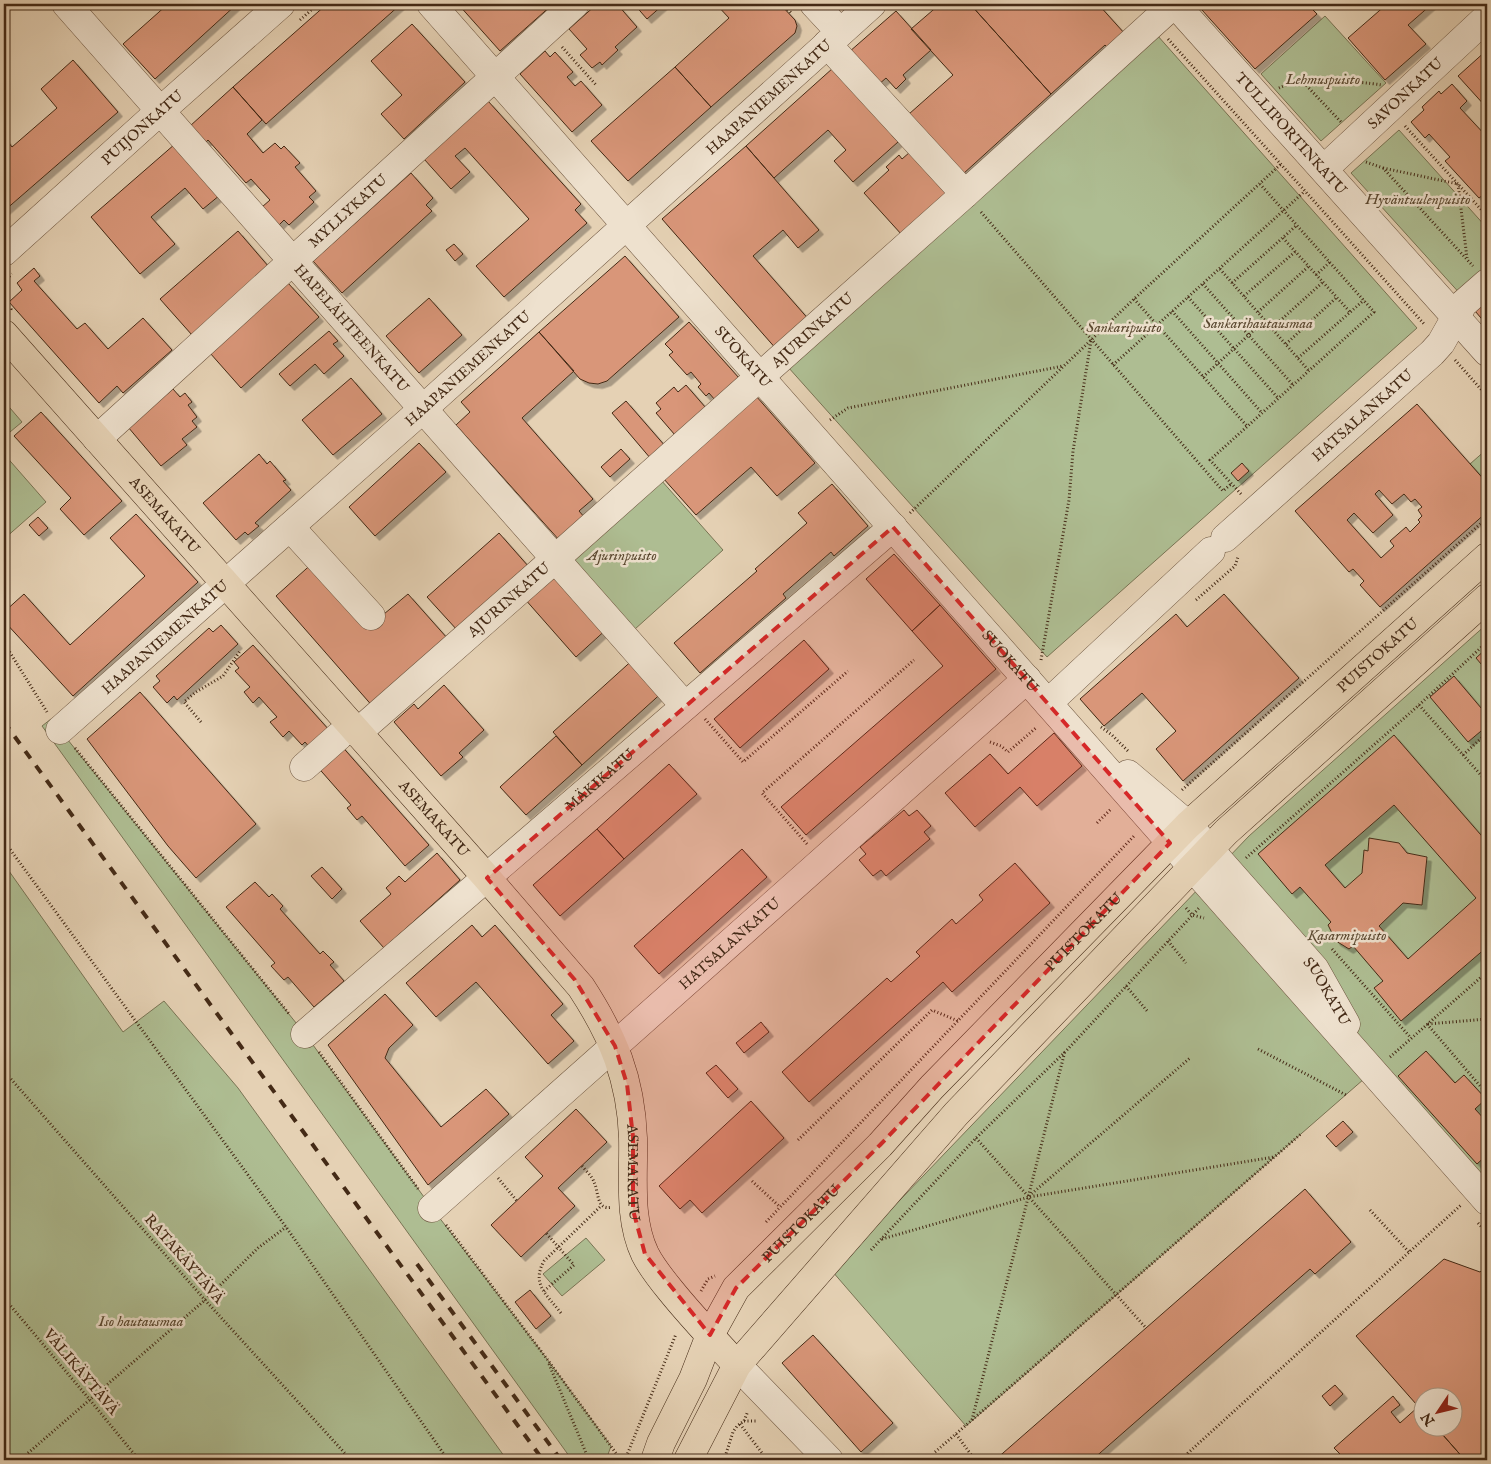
<svg xmlns="http://www.w3.org/2000/svg" width="1491" height="1464" font-family="'IM FELL English',serif">
  <style>
    .green { fill: #aebd92; stroke: #797454 }
    .building { fill: #d99679; stroke: #442a16; fill-rule: evenodd; filter: url(#shadow) }
    .lines { fill: none; stroke-linecap: round; stroke-linejoin: round }
    .minor-casing { stroke: #6c543e; stroke-width: 29 }
    .major-casing { stroke: #442a16; stroke-width: 29 }
    .path { stroke: #442a16; stroke-width: 3; stroke-dasharray: 1 2.5; stroke-linecap: butt }
    .minor { stroke: #eee1ce; stroke-width: 28 }
    .major { stroke: #e5d1b4; stroke-width: 28 }
    .rail { stroke: #442a16; stroke-width: 4; stroke-dasharray: 9 9; stroke-linecap: butt }
    .marked { fill: #d62828; fill-opacity: 0.2; stroke: #d62828; stroke-width: 4; stroke-dasharray: 10 6; stroke-linejoin: round }
    .labels { text-anchor: middle; dominant-baseline: central; stroke-width: 5; stroke-linejoin: round; paint-order: stroke }
    .park-label { font-size: 15px; font-style: italic; fill: #59472f; stroke: #eee1ce }
    .street-label { font-size: 15px; fill: #442a16; stroke: #eee1ce }
  </style>
  <defs>
    <filter id="shadow"><feDropShadow dx="4.5" dy="4.5" stdDeviation="0" flood-color="#0004"/></filter>
  </defs>
  <rect width="100%" height="100%" fill="#e5d1b4"/>
  <filter id="stains"><feTurbulence type="fractalNoise" baseFrequency=".004" numOctaves="4"/><feColorMatrix values="0 0 0 0 .2 0 0 0 0 .09 0 0 0 0 .02 0 0 0 .5 -.17"/></filter>
  <radialGradient id="worn" r=".72"><stop offset=".6" stop-color="#630" stop-opacity="0"/><stop offset="1" stop-color="#630" stop-opacity=".3"/></radialGradient>
  <path class="green" d="M1325,16L1386,83L1321,141L1261,74Z
    M1157,35L1417,328L1047,657L788,367Z
    M1399,130L1487,228V275L1463,297L1351,173Z
    M4,401L22,422L4,437Z
    M1487,449V483L1470,464Z
    M4,454L46,502L4,539Z
    M653,471L723,550L625,638L555,559Z
    M1487,624V1181L1372,1072L966,1426L832,1271L1249,836Z
    M51,719L305,1034L432,1208L547,1359L611,1446L606,1460H572L42,726Z
    M4,864L123,1032L164,1001L238,1088L507,1460H4Z
    M586,1238L605,1260L562,1296L543,1274Z"/>
  <path class="building" d="M168,4H237L155,79L123,44Z
    M327,4H401L266,124L233,87Z
    M458,4H553L500,51Z
    M597,4H617L637,27L615,47L618,50L602,65L600,62L592,68L580,55L587,49L569,29Z
    M634,4H664L647,19Z
    M716,4H780L795,20L797,26L795,33L711,107L675,67L729,18Z
    M940,4H970L1051,94L963,174L909,114L953,75L911,29Z
    M970,4H1098L1125,34L1109,49L1105,45L1051,94Z
    M1209,4H1307L1317,14L1255,69L1202,10Z
    M1387,4H1432L1408,25L1426,44L1385,80L1348,38Z
    M896,11L931,50L903,75L906,79L896,89L886,78L878,85L849,52Z
    M412,24L465,82L404,139L381,114L402,95L371,61Z
    M1487,50V108L1458,76Z
    M545,51L550,57L555,52L573,72L567,77L575,86L581,81L602,105L572,132L520,74Z
    M73,60L118,112L4,211V137L12,147L57,108L41,89Z
    M675,67L711,107L628,181L591,141Z
    M833,68L898,142L853,182L834,161L846,150L828,130L774,178L746,146Z
    M1452,84L1467,101L1460,108L1487,137V199L1483,195L1479,198L1445,161L1450,157L1429,134L1425,138L1411,122L1424,110L1422,107L1439,91L1441,94Z
    M233,87L262,120L247,134L263,153L275,143L281,149L284,146L300,163L295,167L316,191L309,197L314,202L289,225L284,220L278,226L262,207L270,200L251,179L246,183L208,140L205,143L190,126Z
    M488,101L581,204L575,210L587,223L504,297L476,266L529,219L465,148L455,156L470,172L451,189L424,159Z
    M175,144L220,195L203,209L185,188L151,217L175,244L140,274L91,217Z
    M746,146L819,230L798,248L783,230L753,256L811,322L778,351L662,219Z
    M910,152L947,193L902,235L864,193L889,170L886,167L899,155L902,159Z
    M411,173L433,198L426,205L432,211L342,293L313,261Z
    M238,231L269,267L192,335L160,299Z
    M454,244L463,254L455,261L446,250Z
    M625,256L679,317L607,381L598,384L589,383L580,379L539,332Z
    M34,268L40,276L34,281L77,329L85,323L108,349L143,318L172,350L123,393L117,386L99,403L9,302L22,290L17,283Z
    M288,283L319,317L241,388L210,353Z
    M429,298L462,335L419,373L386,336Z
    M1487,300V325L1475,311Z
    M689,322L739,378L715,400L709,393L706,396L698,387L701,384L691,372L687,375L669,355L673,352L665,344Z
    M329,331L338,341L333,344L344,356L324,374L315,364L290,386L279,374Z
    M539,332L574,371L522,418L593,499L579,511L585,518L560,541L456,425L470,412L461,402Z
    M351,378L382,414L333,455L302,420Z
    M686,385L706,408L675,435L656,413L661,409L656,403L674,387L678,392Z
    M173,389L180,397L185,393L192,402L188,405L197,417L192,421L197,427L182,439L187,445L161,466L128,427Z
    M756,396L815,463L777,496L751,467L696,515L663,478Z
    M626,401L666,447L651,459L612,413Z
    M1417,404L1487,483V512L1380,607L1360,585L1364,581L1353,569L1349,572L1295,511ZM1379,490L1392,504L1404,494L1411,502L1415,499L1422,507L1418,510L1422,516L1418,520L1420,522L1410,532L1406,527L1390,541L1394,546L1381,558L1347,520L1354,513L1373,533L1393,515L1375,494Z
    M41,412L122,501L84,535L60,509L71,498L14,436Z
    M419,443L446,472L375,536L349,507Z
    M621,449L630,459L610,477L601,467Z
    M259,454L267,464L270,461L286,480L283,481L291,490L255,523L259,526L248,535L245,532L236,540L203,503Z
    M1242,463L1249,471L1238,481L1231,473Z
    M832,484L868,526L834,556L831,552L783,594L786,598L700,673L674,643L757,571L755,569L807,523L798,513Z
    M136,514L198,582L73,696L4,621V612L24,594L70,645L145,576L110,538Z
    M38,517L48,528L39,536L29,525Z
    M499,533L529,567L458,631L427,597Z
    M894,554L940,605L912,631L866,579Z
    M316,560L372,624L408,594L448,639L375,709L276,596Z
    M557,568L609,627L576,657L524,598Z
    M1224,594L1299,678L1183,781L1156,749L1176,731L1142,693L1104,726L1080,699L1176,614L1187,627Z
    M940,605L996,669L806,835L781,807L943,666L912,631Z
    M221,625L238,644L177,700L174,696L167,703L153,687L160,681L156,676L209,628L213,632Z
    M804,640L829,669L740,748L714,719Z
    M253,645L330,731L311,749L305,742L302,745L289,731L283,737L270,722L277,717L259,697L253,703L244,692L250,687L235,671L239,668L234,662Z
    M1487,648V671L1476,658Z
    M637,656L666,689L582,765L553,732Z
    M1454,676L1487,715V726L1468,742L1430,697Z
    M444,685L484,730L459,753L463,757L441,776L394,722L414,704L418,709Z
    M140,692L256,824L196,878L168,846L87,739Z
    M1054,733L1082,766L1037,806L1020,787L975,827L945,793L990,754L1008,774Z
    M1394,735L1487,842V947L1401,1021L1374,988L1383,981L1353,946L1349,949L1336,941L1328,925L1331,922L1300,887L1292,894L1258,854ZM1394,805L1476,898L1408,959L1379,926L1403,903L1422,905L1427,857L1407,853L1399,843L1369,838L1368,851L1364,850L1362,873L1345,888L1325,865Z
    M556,736L582,765L526,815L500,787Z
    M339,743L429,845L405,866L362,816L357,820L347,808L351,805L315,764Z
    M669,764L697,794L624,859L597,829Z
    M904,810L909,816L917,810L931,826L924,832L930,839L886,876L881,870L873,876L859,860L866,854L860,847Z
    M597,829L624,859L560,916L533,885Z
    M742,849L767,877L659,974L634,946Z
    M437,853L460,880L384,948L360,921L391,894L386,888L399,876L405,882Z
    M1015,863L1050,903L952,992L943,982L809,1102L782,1072L887,978L891,982L920,956L916,952L952,919L956,924L983,900L979,895Z
    M322,867L342,889L332,899L311,876Z
    M255,882L269,897L272,894L283,906L280,909L320,954L323,951L334,962L330,965L344,981L314,1007L288,977L284,980L271,966L275,963L226,907Z
    M472,925L482,937L495,925L563,1004L551,1015L574,1041L548,1064L476,982L436,1017L406,983Z
    M385,994L413,1025L389,1048L385,1058L441,1127L486,1089L509,1114L428,1185L328,1045Z
    M761,1022L769,1032L744,1053L736,1043Z
    M1426,1051L1455,1083L1464,1075L1486,1099L1475,1109L1487,1122V1155L1477,1164L1398,1076Z
    M716,1065L738,1089L728,1098L706,1073Z
    M751,1101L784,1138L702,1213L690,1200L680,1209L659,1186Z
    M576,1109L607,1142L558,1188L575,1206L521,1257L491,1225L543,1176L525,1157Z
    M1343,1121L1353,1132L1336,1147L1326,1136Z
    M1305,1189L1351,1242L1315,1274L1310,1269L1092,1460H995Z
    M1444,1259L1480,1272L1487,1266V1460H1465L1435,1426H1454V1396H1424V1413L1356,1336Z
    M530,1290L551,1316L536,1329L515,1302Z
    M813,1335L893,1423L861,1452L782,1363Z
    M1335,1385L1343,1394L1330,1406L1322,1396Z
    M1393,1396L1400,1405L1391,1412L1400,1423L1418,1407L1424,1413V1426H1435L1465,1460H1332L1340,1454L1334,1448Z"/>
  <g class="lines">
    <defs>
      <g id="minor">
        <path id="s1" d="M66,4L677,697"/>
        <path id="s2" d="M431,4C785,401 1133,804 1487,1201"/>
        <path d="M814,4L840,32"/>
        <path id="s3" d="M1175,4L1487,352"/>
        <path d="M827,44L965,194"/>
        <path id="s4" d="M1324,169L1487,17"/>
        <path id="s5" d="M4,252L149,121L281,4"/>
        <path id="s6" d="M97,439L575,4"/>
        <path d="M290,527L371,616"/>
        <path id="s7" d="M1225,538L1432,353L1441,343L1463,304L1487,283"/>
        <path d="M1048,703L1211,551"/>
        <path id="s8" d="M60,730L415,416L872,4"/>
        <path id="s9" d="M357,733L555,559L965,194L1174,4"/>
        <path d="M304,767L339,736"/>
        <path id="s10" d="M1128,774L1188,825L1315,969L1346,1024"/>
        <path id="s11" d="M305,1034L893,527"/>
        <path id="s12" d="M432,1208L1027,679"/>
        <path d="M737,1365L829,1460"/>
      </g>
      <g id="major">
        <path id="s13" d="M4,334L487,878L581,987C613,1036 631,1079 633,1138C634,1177 628,1218 645,1254C652,1268 662,1280 671,1291C692,1317 715,1341 737,1365"/>
        <path id="s14" d="M655,1460L661,1443L693,1379L710,1335L736,1288L880,1145L932,1087L1188,825L1487,557"/>
        <path d="M688,1460L737,1365L956,1114L1226,832L1487,598"/>
      </g>
    </defs>
    <use href="#minor" class="minor-casing"/>
    <use href="#major" class="major-casing"/>
    <path class="path" d="M783,4L792,14
      M300,20L318,4
      M1168,39L1305,191L1425,325
      M562,47L597,86
      M1304,83L1341,122
      M1279,88C1301,77 1357,81 1382,85
      M1405,126L1487,216
      M1366,162L1383,168L1473,266
      M1383,168L1458,184L1467,258
      M981,212L1223,491L1231,484
      M1283,238L1350,312
      M1220,269L1309,371
      M1316,275L1330,262
      M4,281L12,274
      M1232,283L1297,225
      M1203,284L1293,385
      M1244,296L1296,251
      M1188,297L1278,398
      M1134,299L1247,426
      M4,301L11,309L10,312
      M1172,311L1262,413
      M1258,312L1309,266
      M1272,328L1323,282
      M1286,344L1337,297
      M1298,358L1364,300
      M1455,360L1487,396
      M1113,365L1305,191
      M1482,375L1487,381
      M1203,377L1265,320
      M830,420L848,408L1063,366
      M1241,494L1210,460L1374,312L1260,184
      M910,513L1134,299L1281,164
      M1196,600L1235,566L1238,557
      M4,643L47,712
      M1041,660L1069,500L1073,451L1091,341
      M1419,705L1487,782
      M705,719L743,762L848,671
      M201,722L184,702L196,692L223,676L240,651
      M1101,727L1112,735L1128,751
      M990,742L1001,746L1008,752L1037,727
      M75,748L290,1015
      M1463,755L1487,733
      M1182,790L1487,518
      M1097,823L1111,809
      M4,841L286,1227L448,1460
      M807,844L762,793L914,660
      M1246,858L1419,705L1487,642
      M1186,908L1192,915L1204,918
      M1168,941L1186,963
      M1332,949L1411,1038
      M1126,986L1148,1012
      M1427,1024L1487,1094
      M1428,1024L1487,1019
      M1258,1049L1346,1095
      M319,1052L419,1190
      M1390,1057L1487,972
      M4,1071L205,1300L351,1460
      M976,1138L1146,1328
      M798,1140L932,1010L958,1021
      M582,1166C586,1171 592,1176 594,1182C599,1192 596,1211 612,1207
      M498,1178L517,1201
      M752,1181L780,1207
      M1029,1196L1190,1058
      M1370,1210L1409,1252
      M766,1222L1134,836
      M1478,1223L1487,1233
      M446,1225L547,1359L621,1460
      M882,1239L1029,1197L1274,1157
      M871,1250L976,1138L1066,1051L1199,908
      M544,1291L574,1265L546,1233
      M701,1291L708,1279L715,1276
      M4,1298L90,1400L139,1460
      M561,1313C547,1295 531,1284 544,1261L601,1206
      M549,1364L589,1460
      M972,1420L1302,1133
      M744,1421H757
      M740,1424L762,1453
      M956,1434L975,1460
      M935,1452L972,1420L1065,1051
      M20,1460L205,1300L258,1248L286,1227
      M625,1460L676,1334
      M724,1460L733,1432L737,1426L744,1421L748,1411
      M1185,1460L1188,1453L1461,1205"/>
    <use href="#minor" class="minor"/>
    <use href="#major" class="major"/>
    <path class="rail" d="M4,722L543,1460
      M417,1264L561,1460"/>
  </g>
  <path class="marked" d="M893,527L1170,843L880,1145L736,1288L710,1335L645,1254L633,1210V1137L627,1084L615,1046L575,980L487,878Z"/>
  <g class="labels">
    <g class="park-label">
      <text x="1323" y="79">Lehmuspuisto</text>
      <text x="1418" y="199">Hyväntuulenpuisto</text>
      <text x="1258" y="323">Sankarihautausmaa</text>
      <text x="1124" y="327">Sankaripuisto</text>
      <text x="622" y="555">Ajurinpuisto</text>
      <text x="1347" y="935">Kasarmipuisto</text>
      <text x="141" y="1321">Iso hautausmaa</text>
    </g>
    <g class="street-label">
      <text stroke="none"><textPath href="#s4" startOffset="111">SAVONKATU</textPath></text>
      <text stroke="none"><textPath href="#s8" startOffset="950">HAAPANIEMENKATU</textPath></text>
      <text stroke="none"><textPath href="#s5" startOffset="186">PUIJONKATU</textPath></text>
      <text stroke="none"><textPath href="#s3" startOffset="174">TULLIPORTINKATU</textPath></text>
      <text stroke="none"><textPath href="#s6" startOffset="339">MYLLYKATU</textPath></text>
      <text stroke="none"><textPath href="#s1" startOffset="432">HAPELÄHTEENKATU</textPath></text>
      <text stroke="none"><textPath href="#s9" startOffset="608">AJURINKATU</textPath></text>
      <text stroke="none"><textPath href="#s2" startOffset="471">SUOKATU</textPath></text>
      <text stroke="none"><textPath href="#s8" startOffset="545">HAAPANIEMENKATU</textPath></text>
      <text stroke="none"><textPath href="#s7" startOffset="184">HATSALANKATU</textPath></text>
      <text stroke="none"><textPath href="#s13" startOffset="242">ASEMAKATU</textPath></text>
      <text stroke="none"><textPath href="#s9" startOffset="202">AJURINKATU</textPath></text>
      <text stroke="none"><textPath href="#s8" startOffset="140">HAAPANIEMENKATU</textPath></text>
      <text stroke="none"><textPath href="#s14" startOffset="1092">PUISTOKATU</textPath></text>
      <text stroke="none"><textPath href="#s2" startOffset="876">SUOKATU</textPath></text>
      <text stroke="none"><textPath href="#s11" startOffset="389">MÄKIKATU</textPath></text>
      <text stroke="none"><textPath href="#s13" startOffset="648">ASEMAKATU</textPath></text>
      <text stroke="none"><textPath href="#s14" startOffset="688">PUISTOKATU</textPath></text>
      <text stroke="none"><textPath href="#s12" startOffset="398">HATSALANKATU</textPath></text>
      <text stroke="none"><textPath href="#s10" startOffset="296">SUOKATU</textPath></text>
      <text stroke="none"><textPath href="#s13" startOffset="1068">ASEMAKATU</textPath></text>
      <text stroke="none"><textPath href="#s14" startOffset="282">PUISTOKATU</textPath></text>
      <text transform="translate(184 1259) rotate(49)">RATAKÄYTÄVÄ</text>
      <text transform="translate(81 1372) rotate(50)">VÄLIKÄYTÄVÄ</text>
    </g>
  </g>
  <rect width="1491" height="1464" fill="none" stroke="#e5d1b4" stroke-width="20"/>
  <rect x="5" y="5" width="1481" height="1454" fill="none" stroke="#442a16" stroke-width="2.5"/>
  <rect x="10" y="10" width="1471" height="1444" fill="none" stroke="#442a16"/>
  <g transform="translate(1438 1412) rotate(235)"><circle r="24" fill="#eee1ce" stroke="#aa9884"/>
  <path d="M0-4L9 19L0 12L-9 19Z" fill="#8f2418"/>
  <text y="-8" font-size="14" font-weight="bold" text-anchor="middle" fill="#442a16">N</text>
  </g>
  <rect width="100%" height="100%" filter="url(#stains)"/>
  <rect width="100%" height="100%" fill="url(#worn)"/>
</svg>
